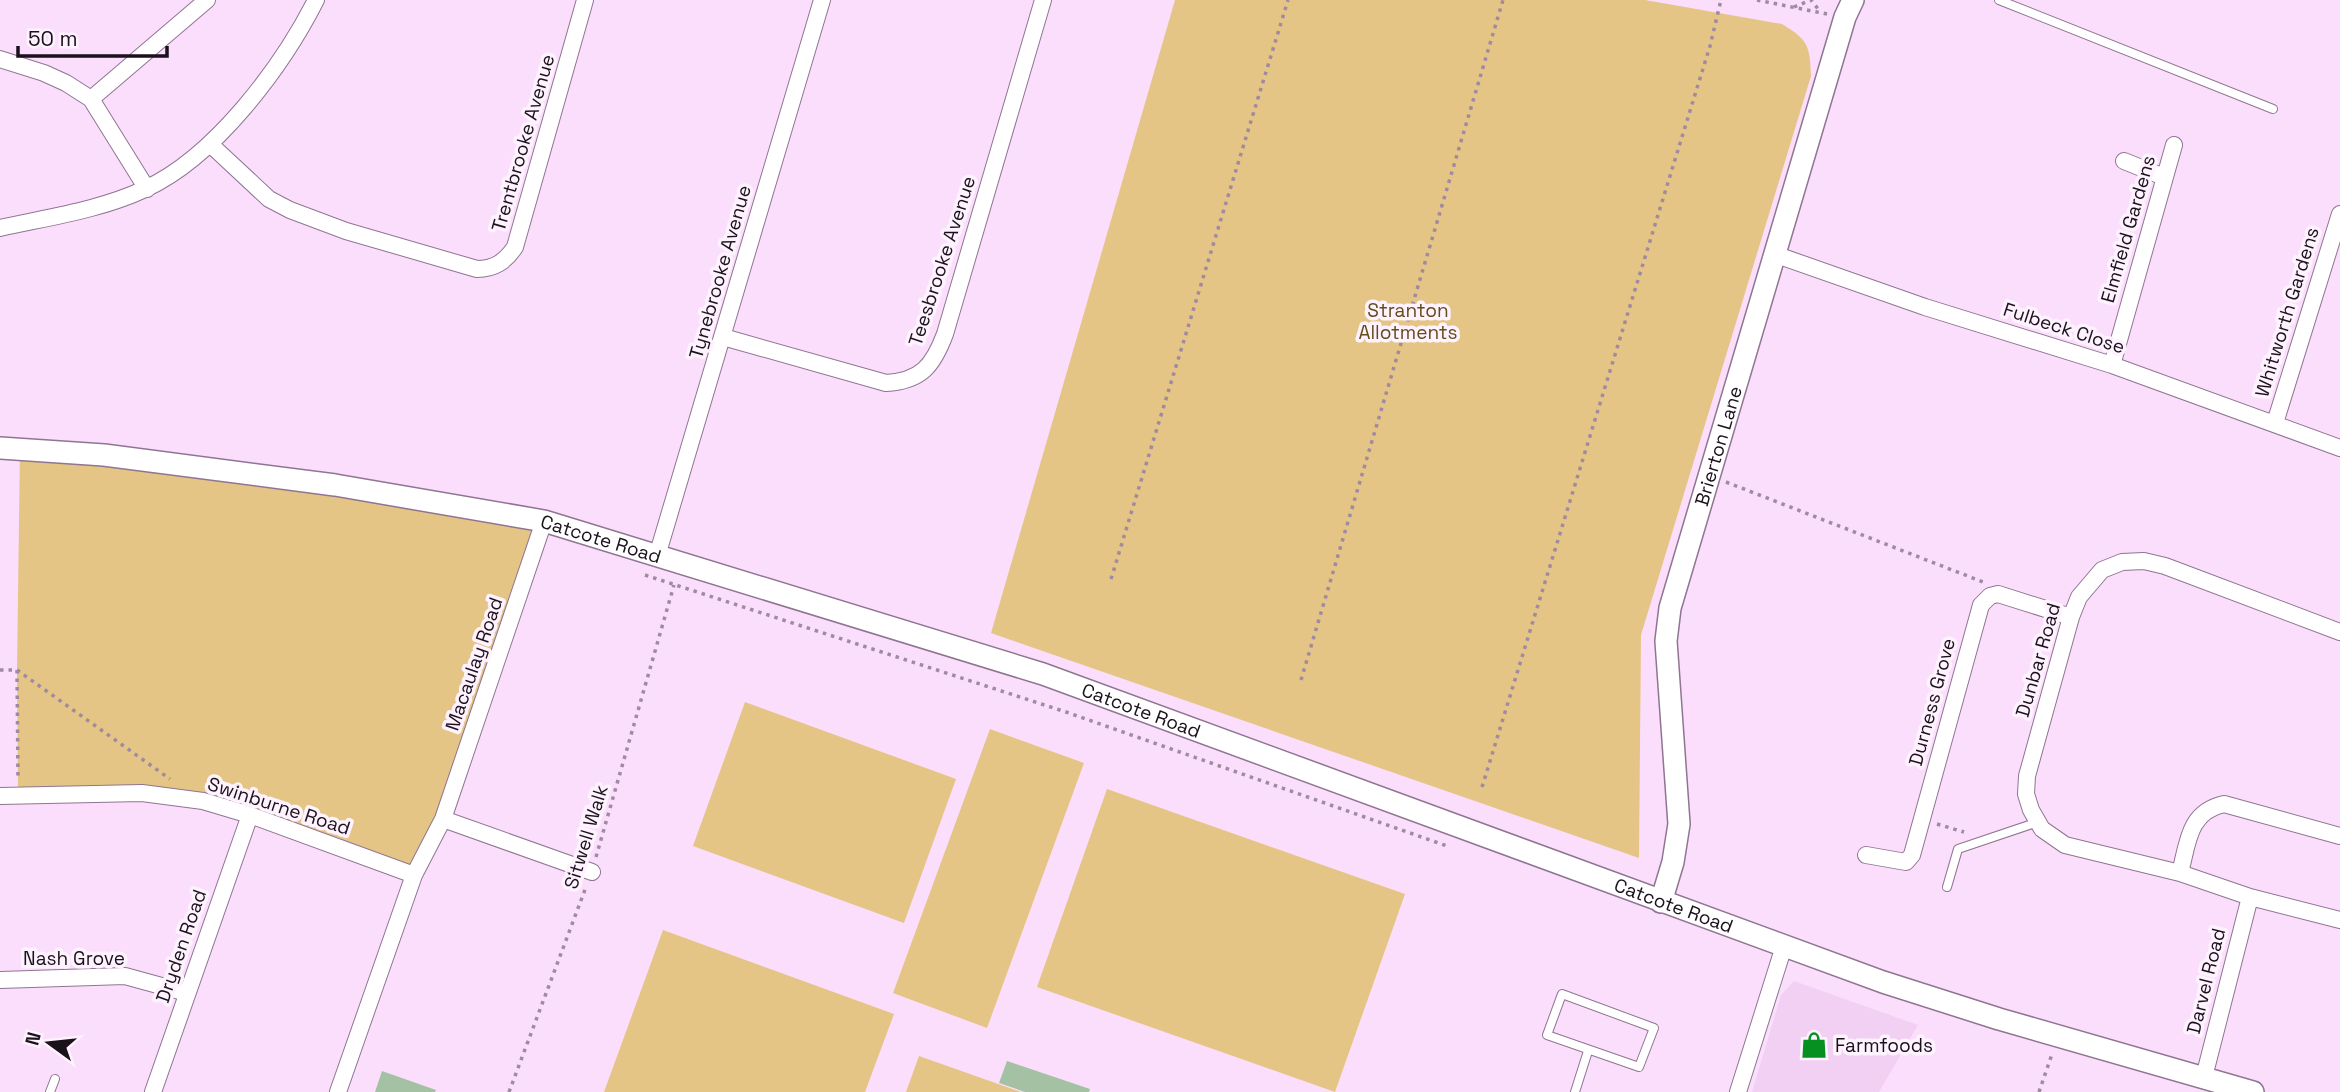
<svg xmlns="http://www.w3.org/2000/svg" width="2340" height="1092" font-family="'Space Grotesk',sans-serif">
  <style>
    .built { fill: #f2d0f4 }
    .green { fill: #e4c585 }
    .building { fill: #a5c1a4 }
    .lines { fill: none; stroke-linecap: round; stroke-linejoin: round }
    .service-casing { stroke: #8f7591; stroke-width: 10 }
    .minor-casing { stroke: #8f7591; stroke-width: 18 }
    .tertiary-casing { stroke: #8f7591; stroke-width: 24 }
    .path { stroke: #9f8aa0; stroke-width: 3.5; stroke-dasharray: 3.5 5; stroke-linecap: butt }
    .service { stroke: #fff; stroke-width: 8 }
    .minor { stroke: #fff; stroke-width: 16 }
    .tertiary { stroke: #fff; stroke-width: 21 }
    .labels { text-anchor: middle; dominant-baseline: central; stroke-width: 7; stroke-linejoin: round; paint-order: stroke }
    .street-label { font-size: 19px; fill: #1a111b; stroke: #fdf2fe }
    .park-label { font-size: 19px; fill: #634c19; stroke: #fdf2fe }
    .poi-label { font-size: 19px; fill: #1a111b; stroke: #fdf2fe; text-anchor: start }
  </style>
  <rect width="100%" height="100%" fill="#fbdefc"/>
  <path class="built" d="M1794,981L1918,1025L1879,1092H1752L1781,995Z"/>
  <path class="green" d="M1175,0H1645L1782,24C1808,40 1810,45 1811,76L1641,635L1639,858L991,633Z
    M20,448L544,521L414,875L250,815L142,793L18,796L17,670Z
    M745,702L956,779L904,923L693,846Z
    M990,729L1084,763L987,1028L893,993Z
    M1107,789L1405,894L1335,1092L1037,987Z
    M663,930L894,1014L865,1092H604Z
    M919,1056L1021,1092H906Z"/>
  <path class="building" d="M1007,1061L1090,1089L1089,1092H1025L999,1083Z
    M382,1071L436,1090L435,1092H375Z"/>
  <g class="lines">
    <defs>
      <path id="service" d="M1999,0L2273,109
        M1947,887L1958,849L2038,822
        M1562,994L1654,1028L1639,1067L1547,1035Z
        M50,1092L55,1079
        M1575,1092L1588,1051"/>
      <path id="minor" d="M0,59L44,73L66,83L91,99L147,189
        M91,99L207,0
        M210,144L269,199L290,210L346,231L477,269C494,269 505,262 515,247L585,0
        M2124,161L2164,177
        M0,228C49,217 100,210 145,189C215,157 282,67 316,0
        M1774,254L1925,307L2112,365L2340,448
        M723,337L886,383C921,381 933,366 945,334L1043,0
        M2112,365L2174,145
        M2275,423L2340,214
        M657,556L822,0
        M2340,632L2165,566L2144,561L2122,562L2102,570L2079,597L2071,617L2027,776L2026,794L2031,810L2042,829L2065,845L2180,873L2250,897L2340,920
        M0,796L142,793L203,801L250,815L414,875
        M443,819L592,872
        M1866,855L1906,862L1912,855L1981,605L1990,596L1998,594L2071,617
        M2180,873C2188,843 2188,812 2224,804L2340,836
        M0,980L125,976L187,993
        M2204,1077L2250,897
        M153,1092L250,815
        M338,1092L414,875L443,819L544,521
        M1738,1092L1784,946"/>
      <g id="tertiary">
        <path id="s1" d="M0,448L104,455L335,485L544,521L1043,674L1883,982L1999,1019L2253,1092"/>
        <path id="s2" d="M1661,902L1673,862L1679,824L1666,641L1670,608L1845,17L1853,0"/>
      </g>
    </defs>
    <use href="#service" class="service-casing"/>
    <use href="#minor" class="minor-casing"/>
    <use href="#tertiary" class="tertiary-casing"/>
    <path class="path" d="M1757,0L1827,14
      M1794,7L1811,0L1819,10
      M1726,482L1983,582
      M645,575L1066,712L1447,846
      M1111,579L1288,0
      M0,670H17L170,779
      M17,670L18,780
      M1301,680L1503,0
      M1482,787L1710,46L1721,0
      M1937,824L1964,832
      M596,857L674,585
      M509,1092L586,887
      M2039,1092L2052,1054"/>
    <use href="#service" class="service"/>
    <use href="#minor" class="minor"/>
    <use href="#tertiary" class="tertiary"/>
  </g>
  <defs>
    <symbol id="shop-bare" viewBox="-9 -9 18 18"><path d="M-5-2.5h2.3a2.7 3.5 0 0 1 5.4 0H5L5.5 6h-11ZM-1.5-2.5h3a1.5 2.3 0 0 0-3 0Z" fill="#079022" stroke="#fdf2fe" stroke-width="2.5" paint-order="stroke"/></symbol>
  </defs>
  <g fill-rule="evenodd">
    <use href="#shop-bare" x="1795" y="1026" width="38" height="38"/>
  </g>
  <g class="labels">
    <g class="street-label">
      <text transform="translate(523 143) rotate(-74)">Trentbrooke Avenue</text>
      <text transform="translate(2128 229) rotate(-74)">Elmfield Gardens</text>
      <text transform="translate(942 261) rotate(-72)">Teesbrooke Avenue</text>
      <text transform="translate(720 272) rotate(-74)">Tynebrooke Avenue</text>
      <text transform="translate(2287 312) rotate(-73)">Whitworth Gardens</text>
      <text transform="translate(2064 328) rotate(18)">Fulbeck Close</text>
      <text stroke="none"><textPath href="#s2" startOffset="466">Brierton Lane</textPath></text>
      <text stroke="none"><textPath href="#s1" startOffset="609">Catcote Road</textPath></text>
      <text transform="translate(2038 660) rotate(-74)">Dunbar Road</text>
      <text transform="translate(474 664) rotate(-71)">Macaulay Road</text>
      <text transform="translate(1932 702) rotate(-75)">Durness Grove</text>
      <text stroke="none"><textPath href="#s1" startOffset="1176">Catcote Road</textPath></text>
      <text transform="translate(279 806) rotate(18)">Swinburne Road</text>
      <text transform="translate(586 837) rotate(-73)">Sitwell Walk</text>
      <text stroke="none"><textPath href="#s1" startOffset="1743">Catcote Road</textPath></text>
      <text transform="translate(181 946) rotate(-71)">Dryden Road</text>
      <text x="74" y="958">Nash Grove</text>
      <text transform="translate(2206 981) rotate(-76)">Darvel Road</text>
    </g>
    <g class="park-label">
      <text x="1408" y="310">Stranton<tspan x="1408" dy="22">Allotments</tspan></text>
    </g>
    <g class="poi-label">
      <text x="1835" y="1045">Farmfoods</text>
    </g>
  </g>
  <g transform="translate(49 1043) rotate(285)" stroke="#fdf2fe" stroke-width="5" paint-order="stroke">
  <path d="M0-5L12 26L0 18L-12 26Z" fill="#1a111b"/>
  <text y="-10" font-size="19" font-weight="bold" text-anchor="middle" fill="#1a111b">N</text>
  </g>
  <path d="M18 46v10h149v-10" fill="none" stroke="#1a111b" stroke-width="3.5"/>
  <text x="28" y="46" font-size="21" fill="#1a111b" stroke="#fdf2fe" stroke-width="5" paint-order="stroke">50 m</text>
</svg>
